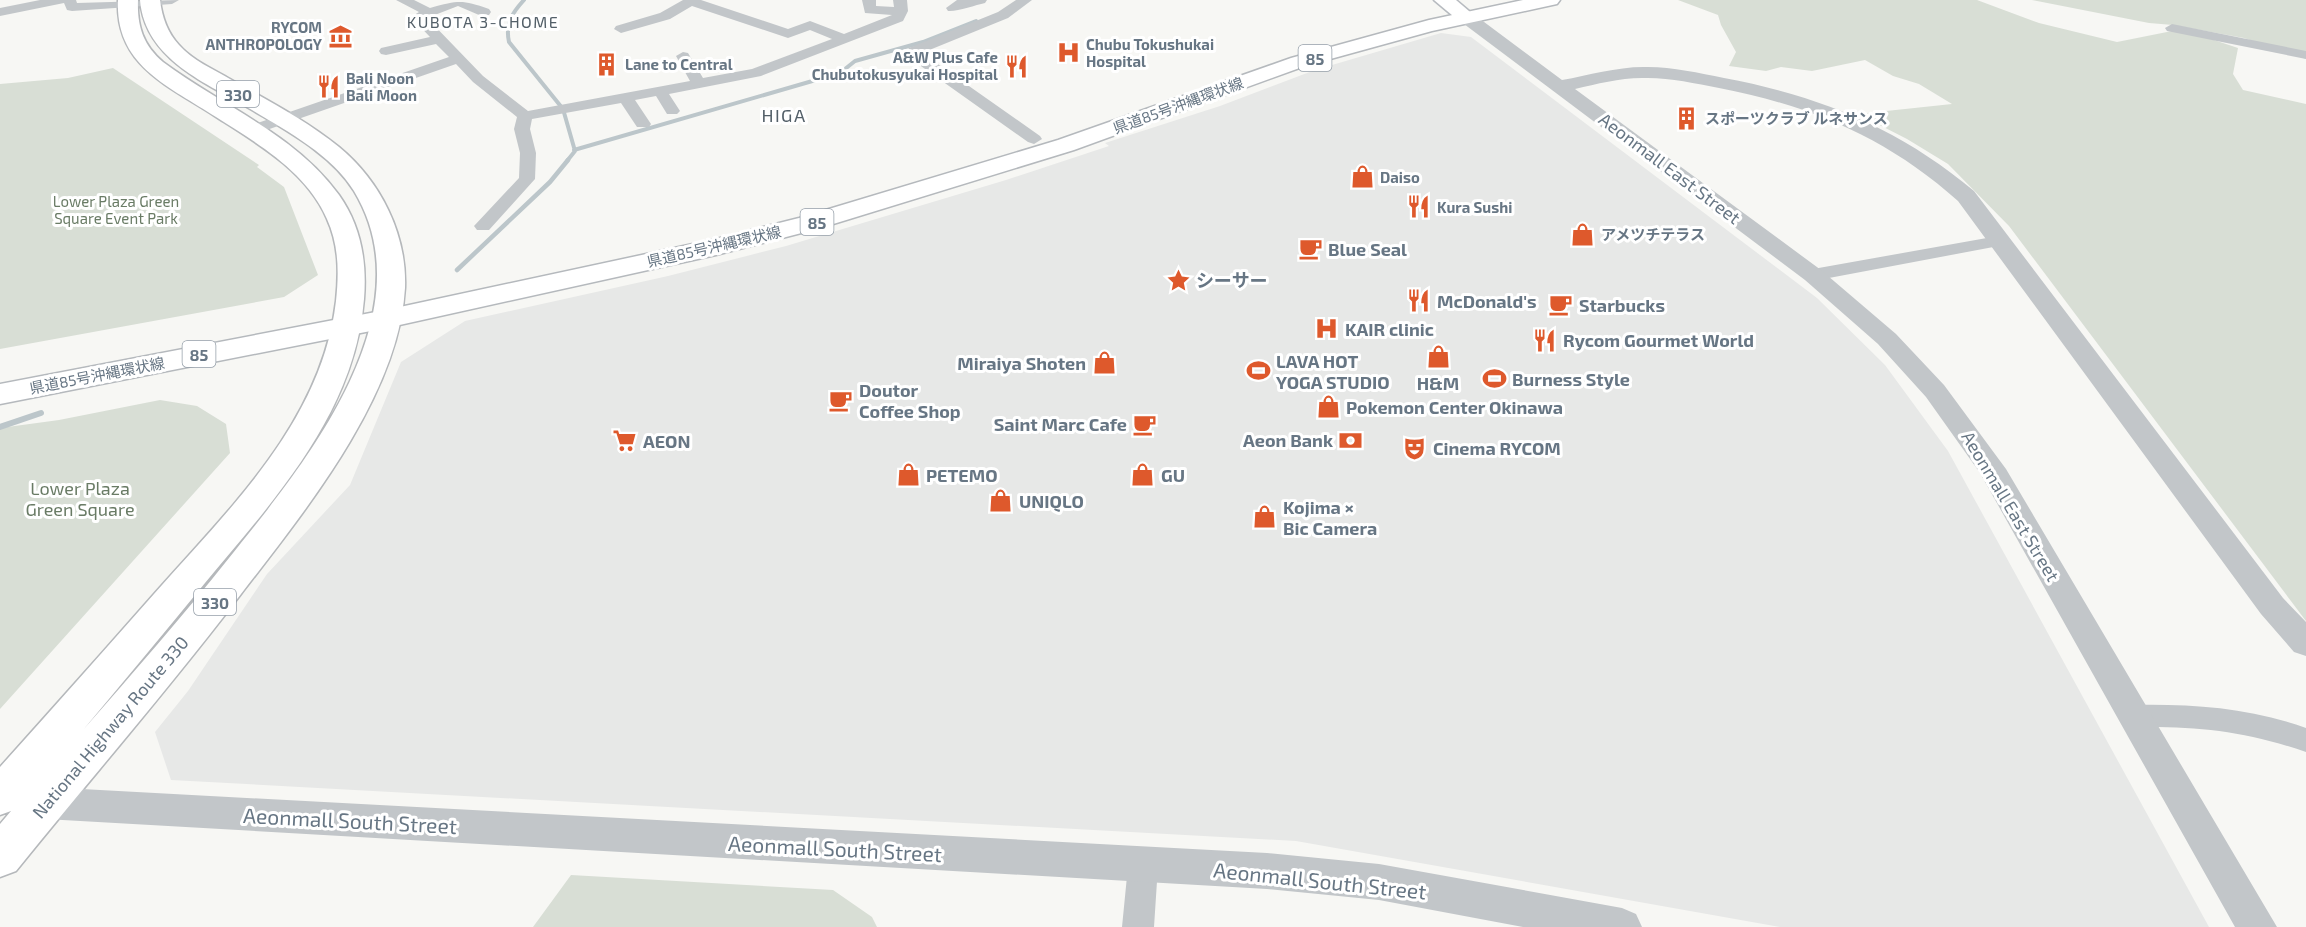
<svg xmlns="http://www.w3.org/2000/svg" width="2306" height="927" font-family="'Exo 2','Noto Sans JP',sans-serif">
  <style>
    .built { fill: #e7e8e7 }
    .green { fill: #d8ded5 }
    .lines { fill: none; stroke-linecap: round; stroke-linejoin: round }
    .stream-far2 { stroke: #bcc6ca; stroke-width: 4 }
    .stream-far1 { stroke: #bcc6ca; stroke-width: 4.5 }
    .stream { stroke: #bcc6ca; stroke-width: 6 }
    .secondary-casing { stroke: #b7bbc0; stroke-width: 3 }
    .primary-casing { stroke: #b5b9bd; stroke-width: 3 }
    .trunk-casing { stroke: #b5b8bb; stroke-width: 3 }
    .minor { fill: #c2c6c9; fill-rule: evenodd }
    .tertiary { fill: #c2c6c9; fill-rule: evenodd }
    .secondary { fill: #fff; fill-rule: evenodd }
    .primary { fill: #fff; fill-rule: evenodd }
    .trunk { fill: #fff; fill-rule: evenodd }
    .labels { text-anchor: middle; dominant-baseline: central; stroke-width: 6; stroke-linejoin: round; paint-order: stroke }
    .far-poi-label { font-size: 15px; font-weight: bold; fill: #677684; stroke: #fff; text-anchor: start }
    .far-street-label { font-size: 15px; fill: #677684; stroke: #fff }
    .far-park-label { font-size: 15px; fill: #697b65; stroke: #fff }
    .far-neighbourhood-label { font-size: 16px; letter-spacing: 1.5px; fill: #546069; stroke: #fff }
    .shield { fill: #fff; stroke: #959fa9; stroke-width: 1.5 }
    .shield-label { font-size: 16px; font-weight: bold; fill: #677684 }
    .far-quarter-label { font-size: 18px; letter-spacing: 1.5px; fill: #546069; stroke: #fff }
    .street-label { font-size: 18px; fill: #677684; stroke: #fff }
    .poi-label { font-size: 18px; font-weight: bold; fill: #677684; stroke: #fff; text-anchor: start }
    .park-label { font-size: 18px; fill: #697b65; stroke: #fff }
    .near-street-label { font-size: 21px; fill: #677684; stroke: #fff }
  </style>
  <rect width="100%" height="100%" fill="#f7f7f4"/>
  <path class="built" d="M1441,33L1471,37L1817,298L1885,365L1948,451L2209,927H1780L1296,841L171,780L155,732L188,691L267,574L350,485L401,362L465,321L668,276L786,246L1006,180L1109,146L1105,143L1220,106L1315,70Z"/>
  <path class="green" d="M1678,0H1977L2039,23L2117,42L2172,31L2208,38L2238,48L2233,74L2243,90L2306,104V621L2009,226L1948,164L1907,139L1858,114L1952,104L1919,84L1893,76L1865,60L1812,71L1781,67L1766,71L1729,66L1736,52L1721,25L1718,15Z
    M2032,0H2306V59L2244,38L2173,25L2149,23Z
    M113,68L259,165L257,167L284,187L318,275L284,297L0,349V84L68,78Z
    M160,400L197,406L226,424L230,453L0,709V428L59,420Z
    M571,875L833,890L872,917L877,927H533Z"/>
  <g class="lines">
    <path class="stream-far2" d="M524,0C512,13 505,24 509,42L563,109L575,151L567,161
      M574,150L840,73L855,61L923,42L976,21"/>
    <path class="stream-far1" d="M457,270L550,182L568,160"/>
    <path class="stream" d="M0,427L41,413"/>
    <defs>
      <path id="secondary" d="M1434,0H1456L1476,17L1473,21H1459Z"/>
      <path id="primary" d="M1523,0H1560L1557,4L1432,31L1305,66L1074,150L817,229L716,255L386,328L0,404V384L386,310L716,239L799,218L1058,140L1291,58L1429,20Z"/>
      <path id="trunk" d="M118,0H138C137,26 143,45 163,62C222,106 295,134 339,195C361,226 367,262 364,299C355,413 275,499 205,583C165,632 124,681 83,730C133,673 182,617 229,558C303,466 429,315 354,191C332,155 287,131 252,110C207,83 145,60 140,0H160C162,17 167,32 179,45C192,60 213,69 230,79C267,100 306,120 339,147C380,181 407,233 405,288C399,396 305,511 241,594C169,689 91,778 16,871L0,877V824L11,811L0,815V767C52,709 103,652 154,594C230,508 322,421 336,301C339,273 339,245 327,219C307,172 257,143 216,117C169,86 115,66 118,0Z"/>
    </defs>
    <use href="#secondary" class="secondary-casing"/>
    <use href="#primary" class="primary-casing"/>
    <use href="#trunk" class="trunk-casing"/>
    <path class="minor" d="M40,0H76L77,3L179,0L172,4L72,11L67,10L64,3L0,16V8Z
      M396,0H414L430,8C460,0 462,0 489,9L491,12L489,15H479L458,6L427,18L483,76L528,111L690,81L676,56L683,52L688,53L703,78L752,69L832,39L810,30L788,38L692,6L670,19L621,33L614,29L616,26L660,13L683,0H701L788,29L810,21L844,34L892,15L865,13L862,0H876V6L894,7L893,0H907L908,11L903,21L761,76L669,94L680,111L677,114H667L656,96L635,100L651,124L649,127H637L621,103L532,119L530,129L536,153L535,179L489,230H477L474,226L519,178L520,153L514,129L517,117L473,82L456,64L258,133L252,135L244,130L246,127L449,57L436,44L386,55L381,54L379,51L381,48L430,37L411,17L419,12Z
      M957,0H987L985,3C975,5 957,12 948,11L946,8Z
      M1016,0H1032L1008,18L922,53L1040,136L1042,139L1034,144L1028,142L911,59L907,51L909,48L998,12Z
      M2172,24L2306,51V59L2167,31L2165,28Z
      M1998,236L2004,237L2007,241L2004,245L1813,281L1806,279L1804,275L1806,271L1813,269Z
      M2134,705C2194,704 2250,708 2306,728V752C2245,731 2198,726 2134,727L2124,724L2120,716L2124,708Z
      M1143,852L1154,856L1158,866L1154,927H1122L1128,866L1132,856Z"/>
    <path class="tertiary" d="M1466,12L1472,13L1562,80C1590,75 1619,66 1648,67C1673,67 1699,73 1724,78C1820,96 1899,128 1974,191L2283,598L2306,622V656L2294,652L2261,614L1958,201C1887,138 1812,106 1719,88C1694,83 1667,77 1642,78C1619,78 1597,84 1575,89L1821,270L1896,334L1944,385L2006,469L2277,927H2235L1980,473L1926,397L1878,344L1805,280L1460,21L1458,17L1460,13Z
      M45,787L1267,853L1379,864L1622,908L1636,914L1642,927H1523L1379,900L1267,889L45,819L32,814L26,803L32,792Z"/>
    <use href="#secondary" class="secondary"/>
    <use href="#primary" class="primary"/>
    <use href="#trunk" class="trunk"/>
  </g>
  <defs>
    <symbol id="museum-bare" viewBox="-9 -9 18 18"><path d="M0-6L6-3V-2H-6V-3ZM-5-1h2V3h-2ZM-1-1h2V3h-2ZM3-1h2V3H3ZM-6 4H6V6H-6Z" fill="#de592c" stroke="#fff" stroke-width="2.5" paint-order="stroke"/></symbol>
    <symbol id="hospital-bare" viewBox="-9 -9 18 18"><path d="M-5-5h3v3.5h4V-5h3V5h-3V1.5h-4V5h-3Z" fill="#de592c" stroke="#fff" stroke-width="2.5" paint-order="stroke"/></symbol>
    <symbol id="building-bare" viewBox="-9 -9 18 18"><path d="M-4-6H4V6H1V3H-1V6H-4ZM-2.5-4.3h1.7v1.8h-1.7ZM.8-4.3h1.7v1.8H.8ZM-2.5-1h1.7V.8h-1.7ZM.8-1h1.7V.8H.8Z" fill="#de592c" stroke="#fff" stroke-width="2.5" paint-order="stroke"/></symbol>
    <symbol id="restaurant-bare" viewBox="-9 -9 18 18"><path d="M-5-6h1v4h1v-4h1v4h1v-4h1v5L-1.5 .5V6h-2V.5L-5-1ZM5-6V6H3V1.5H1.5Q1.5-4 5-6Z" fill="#de592c" stroke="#fff" stroke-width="2.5" paint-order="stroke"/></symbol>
    <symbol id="shop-bare" viewBox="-9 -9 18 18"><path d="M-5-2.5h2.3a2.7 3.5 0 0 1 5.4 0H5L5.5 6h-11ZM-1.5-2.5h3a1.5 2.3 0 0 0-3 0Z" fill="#de592c" stroke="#fff" stroke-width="2.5" paint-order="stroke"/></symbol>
    <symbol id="cafe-bare" viewBox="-9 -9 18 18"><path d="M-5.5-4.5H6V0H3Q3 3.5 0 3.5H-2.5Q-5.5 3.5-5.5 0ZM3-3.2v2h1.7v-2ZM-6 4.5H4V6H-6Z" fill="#de592c" stroke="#fff" stroke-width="2.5" paint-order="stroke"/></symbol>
    <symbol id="sight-bare" viewBox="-9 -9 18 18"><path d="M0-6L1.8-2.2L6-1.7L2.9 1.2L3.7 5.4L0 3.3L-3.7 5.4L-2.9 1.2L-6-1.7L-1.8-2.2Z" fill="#de592c" stroke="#fff" stroke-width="2.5" paint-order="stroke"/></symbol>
    <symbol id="stadium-bare" viewBox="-9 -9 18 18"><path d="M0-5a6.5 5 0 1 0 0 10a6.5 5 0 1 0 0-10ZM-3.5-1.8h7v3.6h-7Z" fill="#de592c" stroke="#fff" stroke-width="2.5" paint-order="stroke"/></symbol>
    <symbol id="bank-bare" viewBox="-9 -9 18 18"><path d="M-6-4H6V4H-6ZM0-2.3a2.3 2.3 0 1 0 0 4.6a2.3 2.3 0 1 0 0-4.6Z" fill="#de592c" stroke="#fff" stroke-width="2.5" paint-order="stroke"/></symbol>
    <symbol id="supermarket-bare" viewBox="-9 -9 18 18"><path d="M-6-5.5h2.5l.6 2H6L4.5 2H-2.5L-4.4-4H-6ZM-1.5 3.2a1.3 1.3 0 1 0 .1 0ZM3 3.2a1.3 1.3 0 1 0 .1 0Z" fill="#de592c" stroke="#fff" stroke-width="2.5" paint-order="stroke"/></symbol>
    <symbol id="theatre-bare" viewBox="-9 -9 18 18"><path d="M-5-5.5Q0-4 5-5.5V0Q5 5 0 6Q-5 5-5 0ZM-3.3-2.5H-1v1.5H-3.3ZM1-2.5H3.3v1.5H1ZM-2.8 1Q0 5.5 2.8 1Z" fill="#de592c" stroke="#fff" stroke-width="2.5" paint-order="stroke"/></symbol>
  </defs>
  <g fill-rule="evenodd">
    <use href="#museum-bare" x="324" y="20" width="33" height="33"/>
    <use href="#hospital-bare" x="1052" y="36" width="33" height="33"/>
    <use href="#building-bare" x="590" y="48" width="33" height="33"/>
    <use href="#restaurant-bare" x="1000" y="50" width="33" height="33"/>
    <use href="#restaurant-bare" x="312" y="70" width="33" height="33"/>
    <use href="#building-bare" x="1670" y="102" width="33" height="33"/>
    <use href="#shop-bare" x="1346" y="160" width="33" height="33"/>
    <use href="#restaurant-bare" x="1402" y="190" width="33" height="33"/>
    <use href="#shop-bare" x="1566" y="218" width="33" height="33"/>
    <use href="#cafe-bare" x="1294" y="232" width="33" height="33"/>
    <use href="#sight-bare" x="1162" y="264" width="33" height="33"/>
    <use href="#restaurant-bare" x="1402" y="284" width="33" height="33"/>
    <use href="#cafe-bare" x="1544" y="288" width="33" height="33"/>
    <use href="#hospital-bare" x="1310" y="312" width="33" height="33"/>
    <use href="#restaurant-bare" x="1528" y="324" width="33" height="33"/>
    <use href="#shop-bare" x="1422" y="340" width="33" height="33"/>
    <use href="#shop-bare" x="1088" y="346" width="33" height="33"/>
    <use href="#stadium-bare" x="1242" y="354" width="33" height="33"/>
    <use href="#stadium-bare" x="1478" y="362" width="33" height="33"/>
    <use href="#cafe-bare" x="824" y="384" width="33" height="33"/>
    <use href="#shop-bare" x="1312" y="390" width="33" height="33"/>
    <use href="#cafe-bare" x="1128" y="408" width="33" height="33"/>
    <use href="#bank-bare" x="1334" y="424" width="33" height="33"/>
    <use href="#supermarket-bare" x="608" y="424" width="33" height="33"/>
    <use href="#theatre-bare" x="1398" y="432" width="33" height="33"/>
    <use href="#shop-bare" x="892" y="458" width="33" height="33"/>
    <use href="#shop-bare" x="1126" y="458" width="33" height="33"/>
    <use href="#shop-bare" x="984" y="484" width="33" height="33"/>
    <use href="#shop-bare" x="1248" y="500" width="33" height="33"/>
  </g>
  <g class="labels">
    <g class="far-poi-label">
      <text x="322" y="27" text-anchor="end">RYCOM<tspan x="322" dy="17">ANTHROPOLOGY</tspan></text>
      <text x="1086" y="44">Chubu Tokushukai<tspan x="1086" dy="17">Hospital</tspan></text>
      <text x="998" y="57" text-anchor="end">A&amp;W Plus Cafe<tspan x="998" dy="17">Chubutokusyukai Hospital</tspan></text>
      <text x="625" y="64">Lane to Central</text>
      <text x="346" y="78">Bali Noon<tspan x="346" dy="17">Bali Moon</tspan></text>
      <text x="1705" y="118">スポーツクラブ ルネサンス</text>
      <text x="1380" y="177">Daiso</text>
      <text x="1437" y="207">Kura Sushi</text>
      <text x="1601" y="234">アメツチテラス</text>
    </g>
    <g class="far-street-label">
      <text transform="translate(1178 105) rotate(-20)">県道85号沖縄環状線</text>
      <text transform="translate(714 246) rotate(-13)">県道85号沖縄環状線</text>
      <text transform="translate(97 375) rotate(-11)">県道85号沖縄環状線</text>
    </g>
    <g class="far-park-label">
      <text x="116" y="201">Lower Plaza Green<tspan x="116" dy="17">Square Event Park</tspan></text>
    </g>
    <g class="far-neighbourhood-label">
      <text x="483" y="21">KUBOTA 3-CHOME</text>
    </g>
    <g class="shield">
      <rect x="1298.5" y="45" width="33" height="26" rx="4.5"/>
      <rect x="217" y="81" width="42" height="26" rx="4.5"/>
      <rect x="800.5" y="209" width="33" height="26" rx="4.5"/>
      <rect x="182.5" y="341" width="33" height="26" rx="4.5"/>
      <rect x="194" y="589" width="42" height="26" rx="4.5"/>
    </g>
    <g class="shield-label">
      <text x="1315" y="58">85</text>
      <text x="238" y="94">330</text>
      <text x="817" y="222">85</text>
      <text x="199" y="354">85</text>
      <text x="215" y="602">330</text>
    </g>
    <g class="far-quarter-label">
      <text x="784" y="115">HIGA</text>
    </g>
    <g class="street-label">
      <text transform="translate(1670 168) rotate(37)">Aeonmall East Street</text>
      <text transform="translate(2011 506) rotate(59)">Aeonmall East Street</text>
      <text transform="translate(110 727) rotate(-50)">National Highway Route 330</text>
    </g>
    <g class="poi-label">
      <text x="1328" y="249">Blue Seal</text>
      <text x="1196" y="280">シーサー</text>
      <text x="1437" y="301">McDonald's</text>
      <text x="1579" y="305">Starbucks</text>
      <text x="1345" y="329">KAIR clinic</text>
      <text x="1563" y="340">Rycom Gourmet World</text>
      <text x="1276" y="361">LAVA HOT<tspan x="1276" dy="21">YOGA STUDIO</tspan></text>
      <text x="1086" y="363" text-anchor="end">Miraiya Shoten</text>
      <text x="1512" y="379">Burness Style</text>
      <text x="1438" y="383" text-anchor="middle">H&amp;M</text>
      <text x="859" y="390">Doutor<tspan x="859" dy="21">Coffee Shop</tspan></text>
      <text x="1346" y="407">Pokemon Center Okinawa</text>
      <text x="1127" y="424" text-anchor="end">Saint Marc Cafe</text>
      <text x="1333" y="440" text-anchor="end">Aeon Bank</text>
      <text x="643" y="441">AEON</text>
      <text x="1433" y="448">Cinema RYCOM</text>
      <text x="926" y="475">PETEMO</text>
      <text x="1161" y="475">GU</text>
      <text x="1019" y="501">UNIQLO</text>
      <text x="1283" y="507">Kojima ×<tspan x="1283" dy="21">Bic Camera</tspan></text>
    </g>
    <g class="park-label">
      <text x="80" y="488">Lower Plaza<tspan x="80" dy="21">Green Square</tspan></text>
    </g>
    <g class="near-street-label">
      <text transform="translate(350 820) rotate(3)">Aeonmall South Street</text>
      <text transform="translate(835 848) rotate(3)">Aeonmall South Street</text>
      <text transform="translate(1320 880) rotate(6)">Aeonmall South Street</text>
    </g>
  </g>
</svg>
